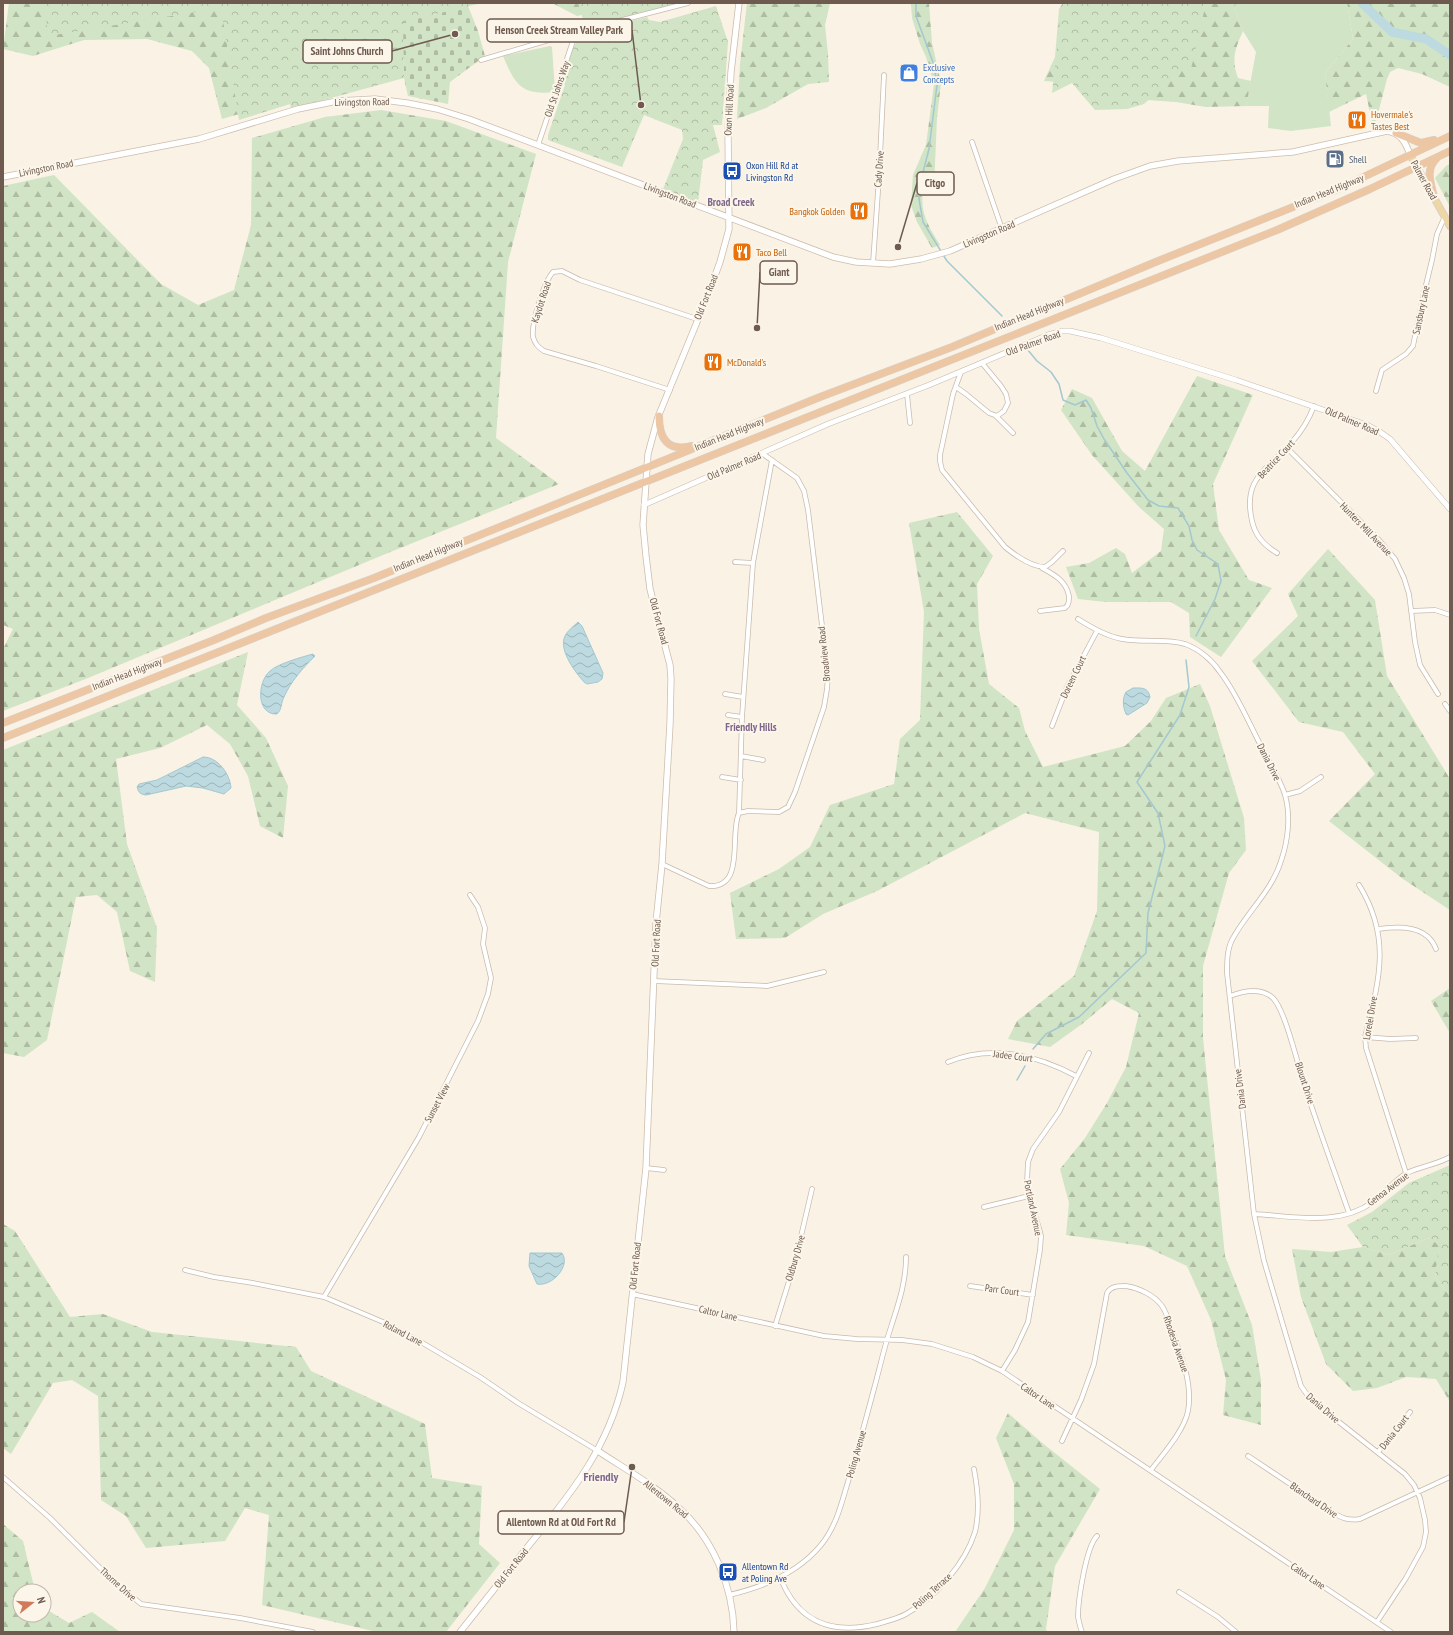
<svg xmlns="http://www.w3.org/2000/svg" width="1453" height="1635" font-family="'PT Sans Narrow',sans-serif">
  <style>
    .grass { fill: #d1e4c5 }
    .forest { fill: url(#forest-firs) }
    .cemetery { fill: url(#cemetery-stones) }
    .park { fill: url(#park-crowns) }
    .water { fill: url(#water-waves); stroke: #a4c8d0 }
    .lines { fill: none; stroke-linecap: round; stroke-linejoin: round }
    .stream { stroke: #a4c8d0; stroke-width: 1.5 }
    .river { stroke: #bcdae0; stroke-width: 9 }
    .minor-casing { stroke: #c8baad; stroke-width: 5.5 }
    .tertiary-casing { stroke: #c8baad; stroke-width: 6 }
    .secondary-casing { stroke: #cdbcad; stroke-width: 7 }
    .primary-casing { stroke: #d6d1cd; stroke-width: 8 }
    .trunk-casing { stroke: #d6d1cd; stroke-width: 8 }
    .minor { stroke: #fff; stroke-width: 4 }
    .tertiary { stroke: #fff; stroke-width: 5 }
    .secondary { stroke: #fff; stroke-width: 5.5 }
    .primary { stroke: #efd6a5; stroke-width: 6 }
    .trunk { stroke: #edc7a4; stroke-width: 7 }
    .labels { text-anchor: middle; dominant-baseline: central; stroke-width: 4; stroke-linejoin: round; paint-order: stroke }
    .shop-label { font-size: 10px; fill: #366cbe; stroke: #fcf6ea; text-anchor: start }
    .street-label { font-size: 10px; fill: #6e5a4e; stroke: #fcf6ea }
    .food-label { font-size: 10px; fill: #c56008; stroke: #fcf6ea; text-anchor: start }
    .service-label { font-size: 10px; fill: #4e5e75; stroke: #fcf6ea; text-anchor: start }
    .transit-label { font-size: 10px; fill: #164399; stroke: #fcf6ea; text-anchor: start }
    .neighbourhood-label { font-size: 11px; font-weight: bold; fill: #7f668b; stroke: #fcf6ea }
    .quarter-label { font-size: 12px; font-weight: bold; fill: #7f668b; stroke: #fcf6ea }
    .leader { fill: none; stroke: #6e5a4e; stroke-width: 1.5 }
    .callout-dot { fill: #6e5a4e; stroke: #fcf6ea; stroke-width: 1.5 }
    .callout { fill: #fcf6ea; stroke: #6e5a4e; stroke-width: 1.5 }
    .callout-label { font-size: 11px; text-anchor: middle; font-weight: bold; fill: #6e5a4e }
  </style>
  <defs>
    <pattern id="forest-firs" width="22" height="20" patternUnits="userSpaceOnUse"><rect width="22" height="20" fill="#d1e4c5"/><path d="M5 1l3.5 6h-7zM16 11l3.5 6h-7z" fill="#aebca2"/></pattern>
    <pattern id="cemetery-stones" width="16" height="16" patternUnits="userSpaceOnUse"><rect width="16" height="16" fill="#d1e4c5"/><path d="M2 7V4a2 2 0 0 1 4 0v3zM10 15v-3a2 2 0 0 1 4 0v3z" fill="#aebca2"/></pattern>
    <pattern id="park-crowns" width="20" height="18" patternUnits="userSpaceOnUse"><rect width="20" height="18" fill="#d1e4c5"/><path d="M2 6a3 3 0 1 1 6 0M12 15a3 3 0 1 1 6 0" fill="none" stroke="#aebca2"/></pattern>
    <pattern id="water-waves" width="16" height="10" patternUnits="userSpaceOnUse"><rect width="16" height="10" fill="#bcdae0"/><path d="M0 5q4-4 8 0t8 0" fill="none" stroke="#9db4b8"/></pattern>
  </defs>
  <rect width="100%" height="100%" fill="#f9f2e5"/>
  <path class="grass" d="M1237,3H1347L1353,39L1325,73L1331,126L1291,131L1268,128L1269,106H1246L1256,52L1243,31L1234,7Z
    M550,46L552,47L555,92C521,96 515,84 503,56Z"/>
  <path class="forest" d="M9,3H446L350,81L222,119L209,68L192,51L147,39L84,40L33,56L3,49Z
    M552,3H631L577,16Z
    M747,3H830L825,25L828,54L829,82L808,84L766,108L737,119L740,64Z
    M909,3H929L932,43L941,83L937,118L934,187L924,188C918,210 929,227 940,245L932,248L917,222L911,205L913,175L926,145L934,84L926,57L920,44L912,18L911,5Z
    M1063,3H1237L1234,7L1243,31C1235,49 1231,59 1238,78L1251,81L1246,106L1206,107L1176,102L1147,100L1074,83L1044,81L1055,57L1059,9Z
    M1347,3H1450V87L1422,74L1398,68L1390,72L1387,79L1376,121L1372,122L1366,94L1329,112L1325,73L1353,39Z
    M381,110L446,121L536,154L508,262L496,438L559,484L383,555L88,678L3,711V649L13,629L3,625V186L54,175L161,284L198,305L234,290L251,225L252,138L325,117Z
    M1450,164V207L1435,178L1446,166Z
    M1197,376L1253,395L1213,484L1219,530L1249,580L1272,588L1221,657L1190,637L1189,613L1171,602H1106L1078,599L1066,567L1089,563L1116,548L1125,554L1132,573L1161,551L1164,529L1139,507L1092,455L1061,410L1072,389L1092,398L1122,451L1145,471Z
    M957,512L993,556L977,584L979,629L989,684L1019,708L1025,731L1043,767L1125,746L1151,721L1166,698L1200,684L1210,706L1244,818L1246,850L1229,873L1203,966V1038L1225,1256L1252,1325L1261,1380V1425L1223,1415L1226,1380L1211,1320L1187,1266L1144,1246L1066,1235L1069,1203L1060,1169L1085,1138L1107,1103L1126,1067L1139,1013L1112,999L1082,1024L1050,1047L1008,1039L1017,1021L1074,976L1097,911L1099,832L1025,813L877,891L823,914L785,938L736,939L730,893L779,869L810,847L830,805L894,784L900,739L920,720L924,612L909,523Z
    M1328,549L1375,600L1387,676L1450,779V910L1403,879L1329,821L1375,774L1343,732L1299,722L1252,661L1298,616L1288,594Z
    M248,652L237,705L266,738L288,786L283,838L260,826L248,776L230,744L207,725L160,748L116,759L127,844L157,928L155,982L130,971L117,912L97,895L76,897L47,1040L24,1057L3,1053V750Z
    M1450,988V1033L1431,1001Z
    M3,1224L15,1231L70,1317L103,1314L152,1332L296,1347L311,1371L425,1424L432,1478L482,1486L479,1544L500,1563L446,1632H377L262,1605L269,1515L245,1508L225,1541L146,1548L126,1516L101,1500L98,1396L72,1380L53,1383L11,1454L3,1448Z
    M1428,1238L1440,1245L1435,1277L1450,1296V1402L1436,1379L1406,1377L1377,1388L1353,1391L1326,1364L1301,1297L1292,1249L1331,1252L1363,1247L1389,1255Z
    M1008,1413L1041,1442L1100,1489L1055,1566L1046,1629L1047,1632H955L985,1588L1014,1530V1484L996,1438Z
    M3,1524L23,1541L35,1591H20V1615H44V1608L69,1623L92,1612L120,1632H3Z"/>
  <path class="cemetery" d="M468,6L478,31L485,56L450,82L448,104L408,96L404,78L402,22Z"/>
  <path class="park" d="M44,3H482L403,22L404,78L291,109L290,104L239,120L221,8L48,36Z
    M578,3H678L656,9L651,12L586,29Z
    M1062,3H1206L1191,69L1181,71L1144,104L1127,109L1095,110L1072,83L1052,93Z
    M716,6L728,42L722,125H713L720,152L703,160L698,203L663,189L683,139L682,130L644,115L622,167L548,140V135L565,85L562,84C566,71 569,54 576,43C586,28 630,22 647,17L649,20L660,22Z
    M1450,1165V1296L1435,1277L1439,1245L1428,1238L1389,1255L1363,1247L1347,1225L1372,1212L1409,1183Z"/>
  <path class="water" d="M578,622L582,626L603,673L602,679L598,682L587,684L584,682C576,673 558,650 565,636C567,631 574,626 578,622Z
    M313,654L315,656C303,668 291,681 284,697C281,702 282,710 277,714C256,715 257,682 270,671C277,664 302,657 313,654Z
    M1133,688C1142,688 1148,687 1150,697L1147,703L1128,715L1126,714C1123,707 1122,699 1126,692Z
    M203,757C218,757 230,774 231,788L224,794L203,788L186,786L146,795C140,794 139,793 137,787L139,784L157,780Z
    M530,1253H562C571,1266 552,1287 537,1284L529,1266Z"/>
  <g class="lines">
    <path class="stream" d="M916,3V16L934,65L937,85L929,149L922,176L919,199L923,222L947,261L1002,316
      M1027,349L1037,361L1051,372L1059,384L1063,400L1075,405L1086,400L1091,408L1097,426L1104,439L1127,473L1148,500L1159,506L1178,508L1189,526L1192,540L1197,550L1218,564L1221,581L1215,599L1196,636
      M1033,1049L1046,1034L1079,1017L1146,953L1148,913L1165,846L1158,813L1137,782L1180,715L1189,687L1186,660
      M1017,1080L1025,1066"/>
    <path class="river" d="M1362,3L1392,32L1426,39L1450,55"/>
    <defs>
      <path id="minor" d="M481,60L576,32L688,3
        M972,142L1002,229
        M538,145L576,32
        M873,263L879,177L884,75
        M961,372L953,394L940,455V461L942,470L1005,547C1016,556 1031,567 1045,567L1052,562L1063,551
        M956,387L966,394L989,413L997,416L1004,411L1008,403L1006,394L1001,386L982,363
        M670,390L596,366L544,351C538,347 535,344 533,337C531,323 544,282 553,272L562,271L580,280L697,319
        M1376,391L1382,370L1406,354L1413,346L1423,297L1432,260L1437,234L1445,216
        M907,394L910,423
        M996,416L1013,433
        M1287,448L1379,540L1395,559L1404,578L1409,594L1415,642L1420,665L1438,694
        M1277,553C1265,546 1255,536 1252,521C1242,477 1268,470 1292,442C1301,432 1309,419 1314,406
        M735,562L753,563
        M1040,611L1065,608C1069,605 1069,601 1069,596C1066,581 1055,575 1042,568
        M1411,611L1435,610L1450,615
        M1078,619C1092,628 1106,636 1122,639C1143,643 1165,638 1185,644C1199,649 1212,660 1220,672C1236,692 1249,723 1261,746C1268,760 1281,781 1285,795C1291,816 1288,841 1281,861C1272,891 1246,913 1232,940C1227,950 1227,962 1227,973L1254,1214L1264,1261L1301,1386L1311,1400L1405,1474L1414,1485L1420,1498L1425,1520L1426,1532L1423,1547L1406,1578L1377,1622
        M725,694L743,697
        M1445,704L1450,711
        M728,715L742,717
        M1052,726L1067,687L1097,631
        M741,756L763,760
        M722,777L741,780
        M1285,795L1300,791L1321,777
        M739,813L742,717L753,563L772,460
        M662,864L709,886C746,888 729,834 739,813L748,811L779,812L788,807L795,792L824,707L827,689L828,675L808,510L804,491L797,478L763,454
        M1359,885C1392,938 1379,981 1365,1037L1366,1048L1406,1173
        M1378,929C1399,926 1427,925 1436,949
        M654,981L767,986L824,972
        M1230,996C1243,991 1261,987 1273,998C1285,1010 1298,1065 1304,1084C1318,1127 1334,1170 1349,1213
        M1365,1037L1390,1039L1416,1038
        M948,1062C991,1044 1037,1055 1076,1076
        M646,1168L664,1170
        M984,1207L1029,1196
        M1254,1214C1294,1216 1338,1227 1373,1202C1385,1194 1394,1180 1407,1173C1421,1166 1436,1165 1450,1157
        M185,1270L214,1277L253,1283L324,1297L383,1322L421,1342L480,1377L518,1403L598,1451
        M970,1286L1033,1295
        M632,1294L824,1336L857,1339L902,1340L932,1344L973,1357L1002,1371L1391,1632
        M324,1297L419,1137L478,1021L488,994L491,978L483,944L485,928L478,907L470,895
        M775,1326L795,1262L812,1189
        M1002,1371L1015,1350L1028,1322L1040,1250L1041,1236L1039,1228L1029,1196L1027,1181L1028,1162L1033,1149L1059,1112L1089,1053
        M1062,1441L1081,1400L1094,1364L1107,1293C1111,1286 1118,1286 1126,1286C1139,1288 1154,1295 1162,1306C1167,1313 1169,1322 1171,1329C1181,1355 1193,1383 1188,1411C1184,1431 1163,1454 1151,1470
        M1378,1452L1410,1412
        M1248,1456L1331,1511C1341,1518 1348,1521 1360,1519L1450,1477
        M3,1477L50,1518L106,1574L141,1604L240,1618L313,1632
        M780,1577C798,1623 832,1635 877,1624C887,1621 897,1619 906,1614C935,1598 965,1564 975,1532C980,1512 978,1490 974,1469
        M1179,1592L1218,1617L1236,1632
        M729,1595C764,1587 798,1573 821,1545C835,1528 841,1506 847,1485C857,1452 866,1419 875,1385C880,1367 884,1348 890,1330C898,1305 906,1283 906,1257
        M1082,1632C1080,1627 1079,1622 1078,1617C1078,1600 1086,1547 1097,1536"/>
      <path id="tertiary" d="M644,505L828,424L929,385L1048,335L1062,331H1070L1101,338L1236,380L1367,425L1380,432L1390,439L1450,509"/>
      <path id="secondary" d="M3,177L199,139L298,109L337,101L375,99L407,103L437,109L469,119L833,257L856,262L890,264L921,259L950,251L1114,179L1150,166L1178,161L1293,152L1387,131C1401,133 1406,143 1410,155
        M598,1451C625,1469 654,1485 678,1507C713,1538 733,1586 734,1632
        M460,1632C483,1603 507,1573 530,1544C571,1494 609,1446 623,1382L646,1168L656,923L662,864L670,724L671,679L670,665L650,589L646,556L643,525L646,482L648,454L658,417L706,300L720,262L729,229L728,131L731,72L739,3"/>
      <path id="primary" d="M1410,155L1450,226"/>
      <path id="trunk" d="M1396,133L1421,143L1434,140
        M1434,197C1431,183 1425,170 1436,159
        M659,416C659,439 668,452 692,446
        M3,723L214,640L266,618L374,578L820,397L952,347L1158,261L1338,189L1450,136
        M3,738L1277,230L1370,189L1450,151"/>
    </defs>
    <use href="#minor" class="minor-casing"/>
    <use href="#tertiary" class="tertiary-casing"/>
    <use href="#secondary" class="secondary-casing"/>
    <use href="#primary" class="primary-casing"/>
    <use href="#trunk" class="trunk-casing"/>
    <use href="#minor" class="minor"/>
    <use href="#tertiary" class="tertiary"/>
    <use href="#secondary" class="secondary"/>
    <use href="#primary" class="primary"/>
    <use href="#trunk" class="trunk"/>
  </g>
  <defs>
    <symbol id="shop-square" viewBox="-11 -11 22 22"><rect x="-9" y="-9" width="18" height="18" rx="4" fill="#3f7fe0" stroke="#fcf6ea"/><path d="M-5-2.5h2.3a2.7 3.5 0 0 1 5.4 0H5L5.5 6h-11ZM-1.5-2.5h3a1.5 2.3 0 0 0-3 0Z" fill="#fff"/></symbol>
    <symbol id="restaurant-square" viewBox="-11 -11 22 22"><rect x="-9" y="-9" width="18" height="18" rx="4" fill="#e8710a" stroke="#fcf6ea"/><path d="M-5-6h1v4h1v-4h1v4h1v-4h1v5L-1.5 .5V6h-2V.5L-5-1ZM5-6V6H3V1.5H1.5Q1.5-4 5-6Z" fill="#fff"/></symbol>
    <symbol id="fuel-square" viewBox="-11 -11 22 22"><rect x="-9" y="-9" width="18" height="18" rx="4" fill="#5c6f8a" stroke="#fcf6ea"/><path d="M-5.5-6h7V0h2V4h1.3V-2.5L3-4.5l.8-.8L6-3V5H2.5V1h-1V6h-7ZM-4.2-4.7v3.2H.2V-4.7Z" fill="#fff"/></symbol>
    <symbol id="bus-square" viewBox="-11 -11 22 22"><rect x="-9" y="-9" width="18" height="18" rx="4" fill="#1a4fb4" stroke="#fcf6ea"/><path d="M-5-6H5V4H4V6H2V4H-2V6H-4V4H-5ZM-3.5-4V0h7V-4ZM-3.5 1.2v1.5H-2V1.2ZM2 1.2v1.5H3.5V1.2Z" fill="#fff"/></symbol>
  </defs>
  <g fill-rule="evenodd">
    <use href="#shop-square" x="898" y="62" width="22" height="22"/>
    <use href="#restaurant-square" x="1346" y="109" width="22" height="22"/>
    <use href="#fuel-square" x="1324" y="148" width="22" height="22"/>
    <use href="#bus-square" x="721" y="160" width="22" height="22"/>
    <use href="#restaurant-square" x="848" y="200" width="22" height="22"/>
    <use href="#restaurant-square" x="731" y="241" width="22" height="22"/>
    <use href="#restaurant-square" x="702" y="351" width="22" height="22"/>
    <use href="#bus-square" x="717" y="1561" width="22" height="22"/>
  </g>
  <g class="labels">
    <g class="shop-label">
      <text x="923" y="67">Exclusive<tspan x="923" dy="12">Concepts</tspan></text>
    </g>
    <g class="street-label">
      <text transform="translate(557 89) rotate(-71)">Old St Johns Way</text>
      <text transform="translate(362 102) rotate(-1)">Livingston Road</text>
      <text transform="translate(729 110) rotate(-87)">Oxon Hill Road</text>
      <text transform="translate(46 168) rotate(-11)">Livingston Road</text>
      <text transform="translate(879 169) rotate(-86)">Cady Drive</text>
      <text transform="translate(1424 180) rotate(61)">Palmer Road</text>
      <text transform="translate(1329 191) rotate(-22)">Indian Head Highway</text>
      <text transform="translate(670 195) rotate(21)">Livingston Road</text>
      <text transform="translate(989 234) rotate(-23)">Livingston Road</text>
      <text transform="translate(706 297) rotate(-68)">Old Fort Road</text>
      <text transform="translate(541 302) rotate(-72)">Kaydot Road</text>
      <text transform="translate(1421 310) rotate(-78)">Sansbury Lane</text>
      <text transform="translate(1029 314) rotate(-22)">Indian Head Highway</text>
      <text transform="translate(1033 343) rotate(-20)">Old Palmer Road</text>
      <text transform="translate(1352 421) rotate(23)">Old Palmer Road</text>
      <text transform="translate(729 434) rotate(-22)">Indian Head Highway</text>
      <text transform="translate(1276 459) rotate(-47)">Beatrice Court</text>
      <text transform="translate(734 466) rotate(-23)">Old Palmer Road</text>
      <text transform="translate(1366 529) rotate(46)">Hunters Mill Avenue</text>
      <text transform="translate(428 555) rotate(-22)">Indian Head Highway</text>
      <text transform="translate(659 621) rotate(75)">Old Fort Road</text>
      <text transform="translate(824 654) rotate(-96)">Broadview Road</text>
      <text transform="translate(127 674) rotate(-21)">Indian Head Highway</text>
      <text transform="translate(1073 677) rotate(-64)">Doreen Court</text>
      <text transform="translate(1269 762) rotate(63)">Dania Drive</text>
      <text transform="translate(656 943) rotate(-87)">Old Fort Road</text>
      <text transform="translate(1370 1018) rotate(-80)">Lorelei Drive</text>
      <text transform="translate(1013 1056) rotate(7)">Jadee Court</text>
      <text transform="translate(1305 1083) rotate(72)">Blount Drive</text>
      <text transform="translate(1240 1089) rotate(-97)">Dania Drive</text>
      <text transform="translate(437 1103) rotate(-62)">Sunset View</text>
      <text transform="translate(1388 1189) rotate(-37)">Genoa Avenue</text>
      <text transform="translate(1033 1208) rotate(78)">Portland Avenue</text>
      <text transform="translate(795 1258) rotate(-74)">Oldbury Drive</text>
      <text transform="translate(635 1266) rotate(-84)">Old Fort Road</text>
      <text transform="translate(1002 1290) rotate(8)">Parr Court</text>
      <text transform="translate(718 1313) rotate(13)">Caltor Lane</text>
      <text transform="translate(403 1333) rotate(28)">Roland Lane</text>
      <text transform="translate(1176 1344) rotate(71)">Rhodesia Avenue</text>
      <text transform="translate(1038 1396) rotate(34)">Caltor Lane</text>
      <text transform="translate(1323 1408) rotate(41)">Dania Drive</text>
      <text transform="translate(1394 1432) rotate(-52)">Dania Court</text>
      <text transform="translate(856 1454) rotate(-74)">Poling Avenue</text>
      <text transform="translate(666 1499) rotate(39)">Allentown Road</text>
      <text transform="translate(1314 1500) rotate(34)">Blanchard Drive</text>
      <text transform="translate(511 1568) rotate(-51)">Old Fort Road</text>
      <text transform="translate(1308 1576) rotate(34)">Caltor Lane</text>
      <text transform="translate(118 1584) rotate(42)">Thorne Drive</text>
      <text transform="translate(932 1591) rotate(-42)">Poling Terrace</text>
    </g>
    <g class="food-label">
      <text x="1371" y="114">Hovermale's<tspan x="1371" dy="12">Tastes Best</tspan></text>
      <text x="845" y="211" text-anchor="end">Bangkok Golden</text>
      <text x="756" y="252">Taco Bell</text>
      <text x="727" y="362">McDonald's</text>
    </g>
    <g class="service-label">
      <text x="1349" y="159">Shell</text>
    </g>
    <g class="transit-label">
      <text x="746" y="165">Oxon Hill Rd at<tspan x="746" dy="12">Livingston Rd</tspan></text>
      <text x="742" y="1566">Allentown Rd<tspan x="742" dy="12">at Poling Ave</tspan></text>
    </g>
    <g class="neighbourhood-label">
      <text x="731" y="202">Broad Creek</text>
      <text x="751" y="727">Friendly Hills</text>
    </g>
    <g class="quarter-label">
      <text x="601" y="1476">Friendly</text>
    </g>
  </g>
  <path class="leader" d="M641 105L632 30M455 34L392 51M898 247L917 183M757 328L760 272M632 1467L624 1522"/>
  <g class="callout-dot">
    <circle cx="641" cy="105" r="4"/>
    <circle cx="455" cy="34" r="4"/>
    <circle cx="898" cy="247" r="4"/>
    <circle cx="757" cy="328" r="4"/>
    <circle cx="632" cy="1467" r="4"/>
  </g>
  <g class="callout">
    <rect x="487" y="19" width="145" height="23" rx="4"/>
    <rect x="303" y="40" width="89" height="23" rx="4"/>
    <rect x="917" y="172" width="37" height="23" rx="4"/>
    <rect x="760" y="261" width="37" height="23" rx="4"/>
    <rect x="498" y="1511" width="126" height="23" rx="4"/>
  </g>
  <g class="callout-label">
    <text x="559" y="34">Henson Creek Stream Valley Park</text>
    <text x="347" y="55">Saint Johns Church</text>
    <text x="935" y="187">Citgo</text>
    <text x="779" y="276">Giant</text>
    <text x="561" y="1526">Allentown Rd at Old Fort Rd</text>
  </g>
  <rect width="1453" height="1635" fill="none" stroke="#6e5a4e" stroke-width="8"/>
  <g transform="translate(32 1603) rotate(73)"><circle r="19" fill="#fcf6ea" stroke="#c3b8ac"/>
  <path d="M0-3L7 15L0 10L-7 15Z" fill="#d37859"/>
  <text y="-6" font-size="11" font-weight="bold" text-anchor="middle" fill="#6e5a4e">N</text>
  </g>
</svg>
